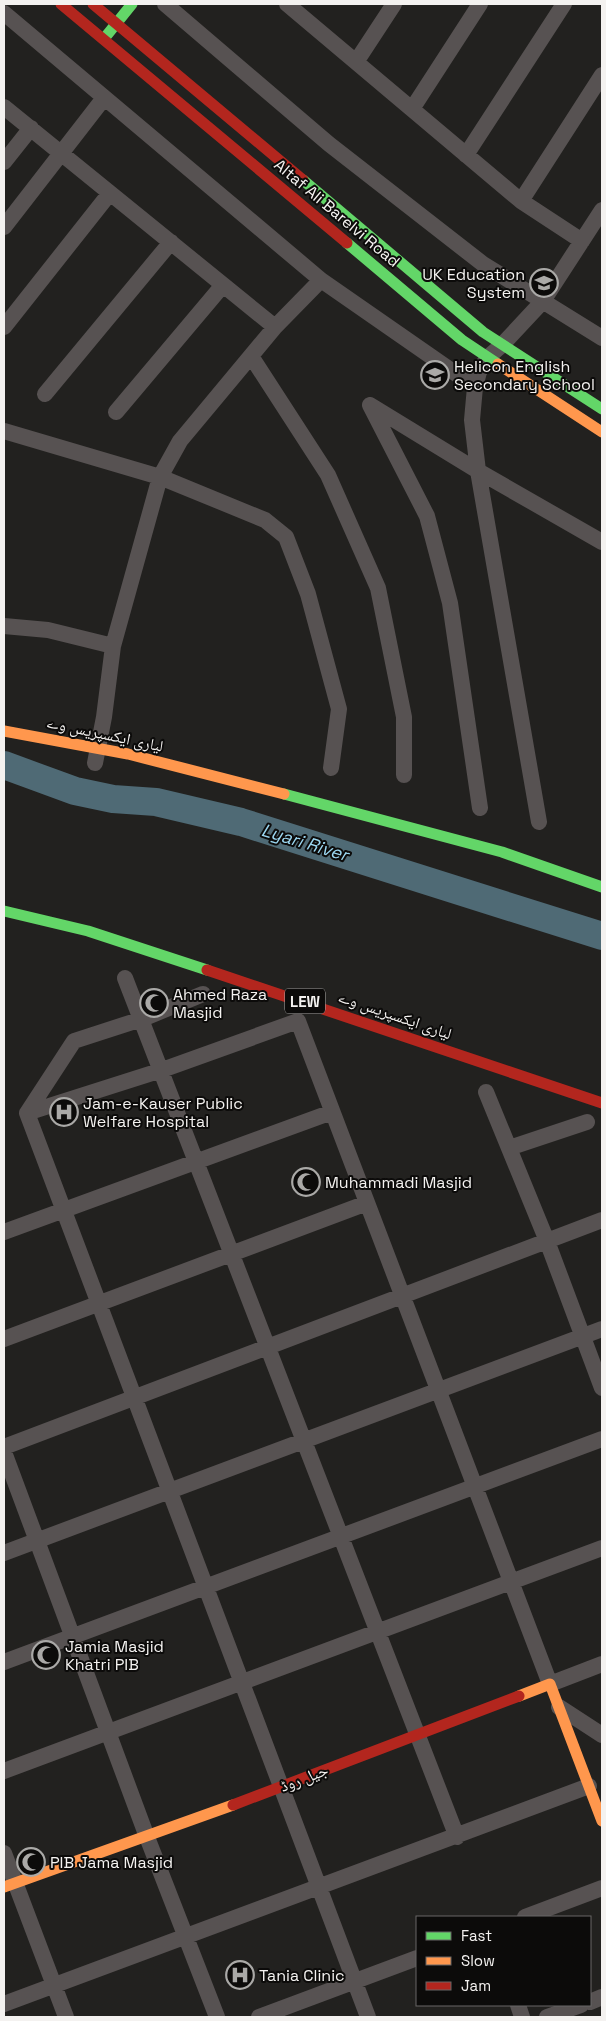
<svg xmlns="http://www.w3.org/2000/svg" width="606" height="2021" font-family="'Space Grotesk','Noto Naskh Arabic',sans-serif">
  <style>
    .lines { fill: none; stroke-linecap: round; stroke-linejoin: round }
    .river { stroke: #4f6a75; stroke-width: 28 }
    .street { stroke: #575252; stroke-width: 16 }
    .fast { stroke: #63d668; stroke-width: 11 }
    .slow { stroke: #ff974d; stroke-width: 11 }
    .jam { stroke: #b3261e; stroke-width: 11 }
    .labels { text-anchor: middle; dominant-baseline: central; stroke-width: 4; stroke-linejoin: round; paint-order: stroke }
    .shield { fill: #0c0b0a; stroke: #aeadab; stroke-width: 1 }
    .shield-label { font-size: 15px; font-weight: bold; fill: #f4f2f0 }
    .street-label { font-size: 16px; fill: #f4f2f0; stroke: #0c0b0a }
    .poi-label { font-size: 16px; fill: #f4f2f0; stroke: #0c0b0a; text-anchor: start }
    .water-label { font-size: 18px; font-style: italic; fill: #9cd8f2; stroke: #0c0b0a }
  </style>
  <rect width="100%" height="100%" fill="#22211f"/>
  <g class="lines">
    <path class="river" d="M4,765L75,791L113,799L156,802L241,822L602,936"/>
    <path class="street" d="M165,4L329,144L483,264L602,338
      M287,4L521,201L582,241
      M4,13L321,280L475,387
      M356,62L394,4
      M4,107L275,327
      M412,109L480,4
      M466,155L564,4
      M4,162L31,128
      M521,201L602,75
      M4,227L104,98
      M4,327L110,193
      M251,356L328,475L378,588L404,717V775
      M45,394L171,242
      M370,405L427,516L450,603L480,808
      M370,405L478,471L602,542
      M116,412L223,285
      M4,431L160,477L265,520L286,537L308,594L339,709L331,768
      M4,626L48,630L113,646
      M95,763L104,717L113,646L160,477L180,441L275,327L321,280
      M539,822L478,471L472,420L475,387L479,372L487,358L502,345L543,301L602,210
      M125,978L457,1837
      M486,1092L547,1241L602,1388
      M27,1113L162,1070L298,1021L550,1684L602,1664
      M27,1113L368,2017
      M27,1113L74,1041L142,1019L203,994
      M509,1148L587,1122
      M4,1232L332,1112
      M4,1339L367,1203
      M4,1447L602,1220
      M4,1452L147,1837L217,2017
      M4,1553L602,1329
      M4,1662L602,1439
      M559,1707L602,1735
      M4,1771L602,1548
      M4,1853L66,2017
      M525,1917L602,1888
      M590,2002L602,1997
      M4,2004L589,1786
      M518,2005L522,2017
      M259,2017L417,1958
      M547,2017L581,2005"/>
    <path class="fast" d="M107,35L132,4
      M303,180L483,332L602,409
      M347,243L462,340L498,364
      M284,794L502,852L602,887
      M4,911L88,931L207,970"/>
    <path class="slow" d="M498,364L602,432
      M4,731L128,754L284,794
      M519,1696L550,1684L602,1821
      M4,1887L233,1805"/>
    <path class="jam" d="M61,4L347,243
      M93,4L303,180
      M207,970L602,1103
      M233,1805L519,1696"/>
  </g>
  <defs>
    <symbol id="school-ring" viewBox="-11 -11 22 22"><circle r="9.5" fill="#0c0b0a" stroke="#aaa9a7" stroke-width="1.5"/><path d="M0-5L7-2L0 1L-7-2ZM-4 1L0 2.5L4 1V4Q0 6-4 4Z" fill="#aaa9a7"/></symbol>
    <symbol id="mosque-ring" viewBox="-11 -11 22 22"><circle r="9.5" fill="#0c0b0a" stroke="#aaa9a7" stroke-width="1.5"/><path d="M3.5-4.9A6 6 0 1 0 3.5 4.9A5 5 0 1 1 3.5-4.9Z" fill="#aaa9a7"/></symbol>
    <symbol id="hospital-ring" viewBox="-11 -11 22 22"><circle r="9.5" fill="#0c0b0a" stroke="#aaa9a7" stroke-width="1.5"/><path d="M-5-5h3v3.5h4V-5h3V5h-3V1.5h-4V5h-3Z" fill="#aaa9a7"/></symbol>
  </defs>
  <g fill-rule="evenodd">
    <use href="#school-ring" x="528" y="267" width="32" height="32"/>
    <use href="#school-ring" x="419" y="359" width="32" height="32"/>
    <use href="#mosque-ring" x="138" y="987" width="32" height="32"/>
    <use href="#hospital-ring" x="48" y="1096" width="32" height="32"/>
    <use href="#mosque-ring" x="290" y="1166" width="32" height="32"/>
    <use href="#mosque-ring" x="30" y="1639" width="32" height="32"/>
    <use href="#mosque-ring" x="15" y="1846" width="32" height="32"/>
    <use href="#hospital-ring" x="224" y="1959" width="32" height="32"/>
  </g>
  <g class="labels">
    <rect class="shield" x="285" y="988.5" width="40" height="25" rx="4"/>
    <g class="shield-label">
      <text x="305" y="1001">LEW</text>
    </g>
    <g class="street-label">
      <text transform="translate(337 213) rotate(40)">Altaf Ali Barelvi Road</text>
      <text transform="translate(105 734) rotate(12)">لیاری ایکسپریس وے</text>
      <text transform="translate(395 1015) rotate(19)">لیاری ایکسپریس وے</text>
      <text transform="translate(304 1778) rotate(-21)">جیل روڈ</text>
    </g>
    <g class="poi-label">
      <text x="525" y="274" text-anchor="end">UK Education<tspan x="525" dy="18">System</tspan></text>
      <text x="454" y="366">Helicon English<tspan x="454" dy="18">Secondary School</tspan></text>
      <text x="173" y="994">Ahmed Raza<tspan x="173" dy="18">Masjid</tspan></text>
      <text x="83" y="1103">Jam-e-Kauser Public<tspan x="83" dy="18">Welfare Hospital</tspan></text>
      <text x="325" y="1182">Muhammadi Masjid</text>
      <text x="65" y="1646">Jamia Masjid<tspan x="65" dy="18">Khatri PIB</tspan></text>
      <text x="50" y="1862">PIB Jama Masjid</text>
      <text x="259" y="1975">Tania Clinic</text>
    </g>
    <g class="water-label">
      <text transform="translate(305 842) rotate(17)">Lyari River</text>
    </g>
  </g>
  <rect width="606" height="2021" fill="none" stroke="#f4f2f0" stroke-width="10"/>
  <rect x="416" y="1916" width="175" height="90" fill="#0c0b0a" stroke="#696766"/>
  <rect x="426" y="1932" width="25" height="8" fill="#63d668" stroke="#696766"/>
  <text x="461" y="1941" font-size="15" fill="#f4f2f0">Fast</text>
  <rect x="426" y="1957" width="25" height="8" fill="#ff974d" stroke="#696766"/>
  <text x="461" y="1966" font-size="15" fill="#f4f2f0">Slow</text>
  <rect x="426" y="1982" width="25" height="8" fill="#b3261e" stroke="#696766"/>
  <text x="461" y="1991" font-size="15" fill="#f4f2f0">Jam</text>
</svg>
